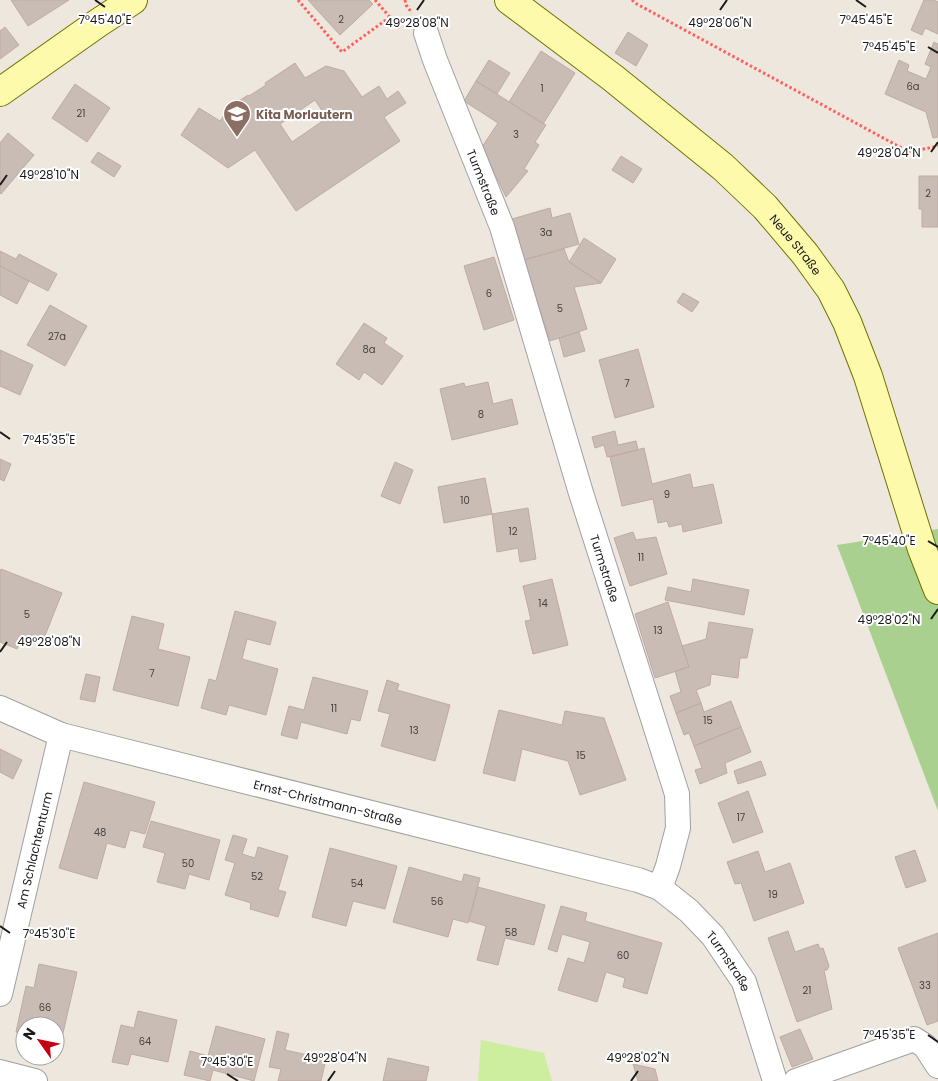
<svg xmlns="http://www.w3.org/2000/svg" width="938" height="1081" font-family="Poppins,sans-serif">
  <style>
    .grass { fill: #cded9f }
    .forest { fill: #a9d08f }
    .building { fill: #c9bcb5; stroke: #c0aba0; fill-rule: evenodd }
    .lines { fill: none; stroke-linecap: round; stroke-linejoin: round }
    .street-casing { stroke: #a1a1a1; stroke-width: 26 }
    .secondary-casing { stroke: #717300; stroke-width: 30 }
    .path { stroke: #ff5f5e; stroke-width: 3; stroke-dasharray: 2.5 2.5; stroke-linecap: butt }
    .street { stroke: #fff; stroke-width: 24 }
    .secondary { stroke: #fefaab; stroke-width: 28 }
    .ticks { fill: none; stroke: #1a1a1a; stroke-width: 2 }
    .labels { text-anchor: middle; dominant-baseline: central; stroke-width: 4; stroke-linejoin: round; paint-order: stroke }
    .number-label { font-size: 10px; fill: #464241 }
    .education-label { font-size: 12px; font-weight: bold; fill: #785e54; stroke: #fff; text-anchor: start }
    .street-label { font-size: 12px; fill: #1a1a1a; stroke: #fff }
    .ticks-label { font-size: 12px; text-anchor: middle; fill: #1a1a1a; stroke: #fff; stroke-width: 4; stroke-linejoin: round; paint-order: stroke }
  </style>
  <rect width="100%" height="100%" fill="#ede7de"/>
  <path class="grass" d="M481,1040L544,1053L552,1081H478Z"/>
  <path class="forest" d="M938,529V811L837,545Z"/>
  <path class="building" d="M11,0H69L28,26Z
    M308,0H369L373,4L340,35Z
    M924,0H934L938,2V34L925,28L922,35L911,30Z
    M5,27L19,45L0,59V31Z
    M628,32L648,45L636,66L615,53Z
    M934,42L938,44V137L933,138L926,112L885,94L899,60L909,65L907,71L926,79L931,67L925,64Z
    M541,51L575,73L543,124L509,102Z
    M489,60L510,73L497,94L476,81Z
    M295,63L305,78L326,66L344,71L362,97L379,86L387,99L398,91L406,103L384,117L400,141L296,211L255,150L228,168L181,135L199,108L220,121L225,114L224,111L248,95L249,96L266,85L265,83ZM315,100L327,118L292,142L280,124Z
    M476,81L546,125L535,142L539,145L524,169L528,171L506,197L482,147L498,123L464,101Z
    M75,84L110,108L87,142L52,118Z
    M8,133L34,155L1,194L0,193V143Z
    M98,152L121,166L114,177L91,162Z
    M621,156L642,169L633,183L612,170Z
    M919,176H938V227H922V209H919Z
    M550,208L552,218L570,213L579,244L524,260L512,219Z
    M584,238L616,259L601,283L569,262Z
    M564,249L569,262L601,283L574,287L587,329L550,341L524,260Z
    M0,251L16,259L19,254L57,274L48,291L0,266Z
    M494,257L514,320L484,330L464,266Z
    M0,266L29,281L17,304L0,295Z
    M683,293L699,302L692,312L677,302Z
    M50,305L87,326L65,366L27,345Z
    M364,323L387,338L384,343L403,356L382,385L364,372L359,380L336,364Z
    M579,332L585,351L564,357L559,338Z
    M638,349L654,407L615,418L599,360Z
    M0,350L33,365L20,395L0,386Z
    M488,382L493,404L512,399L518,424L452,440L440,389L464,383L465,387Z
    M615,431L618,445L636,441L638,450L607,457L604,445L595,448L592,437Z
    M644,448L652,484L690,474L693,488L713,484L722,523L683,532L682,524L669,527L667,521L658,523L653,499L622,506L610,457Z
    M0,459L11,464L4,481L0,479Z
    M395,462L413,470L400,504L381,496Z
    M485,478L492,514L444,523L438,487Z
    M528,508L536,559L520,562L518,548L497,552L492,514Z
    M633,532L636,540L656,537L667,574L630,586L614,538Z
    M1,569L62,593L42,643L22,636L17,649L0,642V572Z
    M552,579L568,645L533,654L525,621L531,620L523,586Z
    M693,579L749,590L744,615L665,600L668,587L691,592Z
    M668,602L689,667L655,678L635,614Z
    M235,611L276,622L270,645L247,639L242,659L278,669L266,715L229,705L226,715L201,708L209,679L216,681Z
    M132,616L164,624L158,649L190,657L178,706L113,690Z
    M709,622L753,629L747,658H740L738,678L711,674L710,685L696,690L701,703L676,713L670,696L681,692L675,671L689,667L682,646L706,639Z
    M86,674L100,677L95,702L80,699Z
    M313,677L368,691L360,721L351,719L347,734L301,722L297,739L281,735L289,706L304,710Z
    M387,680L399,684L397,690L450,705L435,761L381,746L390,714L378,711Z
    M731,701L741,727L694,746L689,733L684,735L676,713L701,703L704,712Z
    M499,710L562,725L565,711L604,718L626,780L580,795L568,761L522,749L515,781L483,773Z
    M741,727L751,752L725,763L727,773L700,784L695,770L702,768L694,746Z
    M0,749L22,760L13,779L0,772Z
    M761,761L766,775L738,784L734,771Z
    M84,782L155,802L145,834L130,830L125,848L107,843L97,879L59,868Z
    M748,791L763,832L733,843L718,803Z
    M151,821L220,840L209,880L189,874L185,889L157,882L165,853L143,847Z
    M233,835L247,839L242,854L255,858L258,847L288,856L278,890L286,892L278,917L250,909L251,903L225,895L235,863L225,860Z
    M330,848L397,866L385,909L353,901L346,926L312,917Z
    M915,850L926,881L906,888L895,857Z
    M758,851L765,872L790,863L804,903L754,921L741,883L735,884L727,862Z
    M409,867L462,882L464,874L480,878L468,923L453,919L448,937L393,922Z
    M478,887L545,905L534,945L505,938L498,965L477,960L486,926L469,921Z
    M561,906L587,913L585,921L662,943L647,994L623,987L625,978L606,972L597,1002L558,990L568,958L584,963L590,942L562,934L557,952L548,949Z
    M788,931L795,952L818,944L820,949L823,948L829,966L827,970H824L832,1009L797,1022L768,938Z
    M938,933V1021L927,1025L898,948Z
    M39,964L77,972L61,1042L55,1041V1026H25V1034L16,1032L26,986L34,988Z
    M138,1011L177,1020L168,1062L131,1054L128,1065L112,1062L121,1025L134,1028Z
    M216,1026L265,1039L254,1081L213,1070L210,1081L184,1075L190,1051L208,1056Z
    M800,1029L813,1059L792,1067L780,1037Z
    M277,1031L289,1034L285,1050L326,1059L321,1081H278L281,1069L269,1067Z
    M388,1058L429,1067L426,1081H383Z
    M633,1064L655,1069L658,1081H638Z"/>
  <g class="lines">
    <defs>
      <g id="street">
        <path id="s1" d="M426,33L435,60L502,227L581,493L677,794L678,828L668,866L660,888L689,911L713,936L744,982L775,1081"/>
        <path id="s2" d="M0,708L61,735L638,880L660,888"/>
        <path id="s3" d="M0,994L61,735"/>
        <path d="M0,1072L35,1081"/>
        <path d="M796,1081L914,1039L925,1046L938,1066"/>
      </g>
      <g id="secondary">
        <path id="s4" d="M509,0L613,78L723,167L765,207L805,254L831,290L847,322L868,376L922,549L938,590"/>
        <path d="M0,92L98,23L133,0"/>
      </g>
    </defs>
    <use href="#street" class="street-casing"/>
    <use href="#secondary" class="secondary-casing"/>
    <path class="path" d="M298,0L342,52L390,17
      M375,0L401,30
      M405,0L406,5L412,13
      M632,0L635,3L909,152L938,146"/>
    <use href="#street" class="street"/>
    <use href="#secondary" class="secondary"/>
  </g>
  <path class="ticks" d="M95,0L105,7M856,0L866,7M417,10L424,0M720,10L727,0M928,47L938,53M931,152L938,142M0,185L7,175M0,432L10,439M928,541L938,547M931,619L938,609M0,652L7,642M0,926L10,933M928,1035L938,1042M227,1074L238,1081M328,1081L335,1071M631,1081L638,1071"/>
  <defs>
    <symbol id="school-pin" viewBox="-11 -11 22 30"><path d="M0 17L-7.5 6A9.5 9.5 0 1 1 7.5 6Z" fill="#8d6e63" stroke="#fff"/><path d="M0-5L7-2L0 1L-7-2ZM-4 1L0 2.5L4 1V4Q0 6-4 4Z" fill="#fff"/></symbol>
  </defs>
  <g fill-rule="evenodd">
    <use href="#school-pin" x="221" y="98" width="32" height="43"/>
  </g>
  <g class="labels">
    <g class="number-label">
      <text x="341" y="19">2</text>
      <text x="913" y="86">6a</text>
      <text x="542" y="88">1</text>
      <text x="81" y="113">21</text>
      <text x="516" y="134">3</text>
      <text x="928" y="193">2</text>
      <text x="546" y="232">3a</text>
      <text x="489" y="293">6</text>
      <text x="560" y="308">5</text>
      <text x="57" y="336">27a</text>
      <text x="369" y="349">8a</text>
      <text x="627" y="383">7</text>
      <text x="481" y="414">8</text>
      <text x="667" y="494">9</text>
      <text x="465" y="500">10</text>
      <text x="513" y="531">12</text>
      <text x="641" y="557">11</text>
      <text x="543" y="603">14</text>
      <text x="27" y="614">5</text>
      <text x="658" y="630">13</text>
      <text x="152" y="673">7</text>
      <text x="334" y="708">11</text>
      <text x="708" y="720">15</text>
      <text x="414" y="730">13</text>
      <text x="581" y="755">15</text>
      <text x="741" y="817">17</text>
      <text x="100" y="832">48</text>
      <text x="188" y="863">50</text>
      <text x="257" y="876">52</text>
      <text x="357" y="883">54</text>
      <text x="773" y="894">19</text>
      <text x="437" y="901">56</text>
      <text x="511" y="932">58</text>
      <text x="623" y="955">60</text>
      <text x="925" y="985">33</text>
      <text x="807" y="990">21</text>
      <text x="45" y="1007">66</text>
      <text x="145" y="1041">64</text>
    </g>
    <g class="education-label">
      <text x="256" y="114">Kita Morlautern</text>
    </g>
    <g class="street-label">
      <text stroke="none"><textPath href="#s1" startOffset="160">Turmstraße</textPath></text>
      <text stroke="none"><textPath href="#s4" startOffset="378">Neue Straße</textPath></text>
      <text stroke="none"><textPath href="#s1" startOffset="565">Turmstraße</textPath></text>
      <text stroke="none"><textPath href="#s2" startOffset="342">Ernst-Christmann-Straße</textPath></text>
      <text stroke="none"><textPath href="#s3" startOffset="148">Am Schlachtenturm</textPath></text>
      <text stroke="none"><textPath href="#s1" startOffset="1000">Turmstraße</textPath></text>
    </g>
  </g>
  <g class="ticks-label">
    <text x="866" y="24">7°45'45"E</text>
    <text x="105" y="24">7°45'40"E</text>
    <text x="417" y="27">49°28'08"N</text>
    <text x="720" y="27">49°28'06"N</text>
    <text x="889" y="51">7°45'45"E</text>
    <text x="889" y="157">49°28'04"N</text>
    <text x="49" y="179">49°28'10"N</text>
    <text x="49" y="444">7°45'35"E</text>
    <text x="889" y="545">7°45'40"E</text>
    <text x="889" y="624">49°28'02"N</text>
    <text x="49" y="646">49°28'08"N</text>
    <text x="49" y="938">7°45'30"E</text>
    <text x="889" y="1039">7°45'35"E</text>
    <text x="335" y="1062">49°28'04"N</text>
    <text x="638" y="1062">49°28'02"N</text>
    <text x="227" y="1066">7°45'30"E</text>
  </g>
  <g transform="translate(40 1041) rotate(303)"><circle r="24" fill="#ffffff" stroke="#a3a3a3"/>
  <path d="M0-4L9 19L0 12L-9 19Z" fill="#c50013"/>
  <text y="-8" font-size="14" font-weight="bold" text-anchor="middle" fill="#1a1a1a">N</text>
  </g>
</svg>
